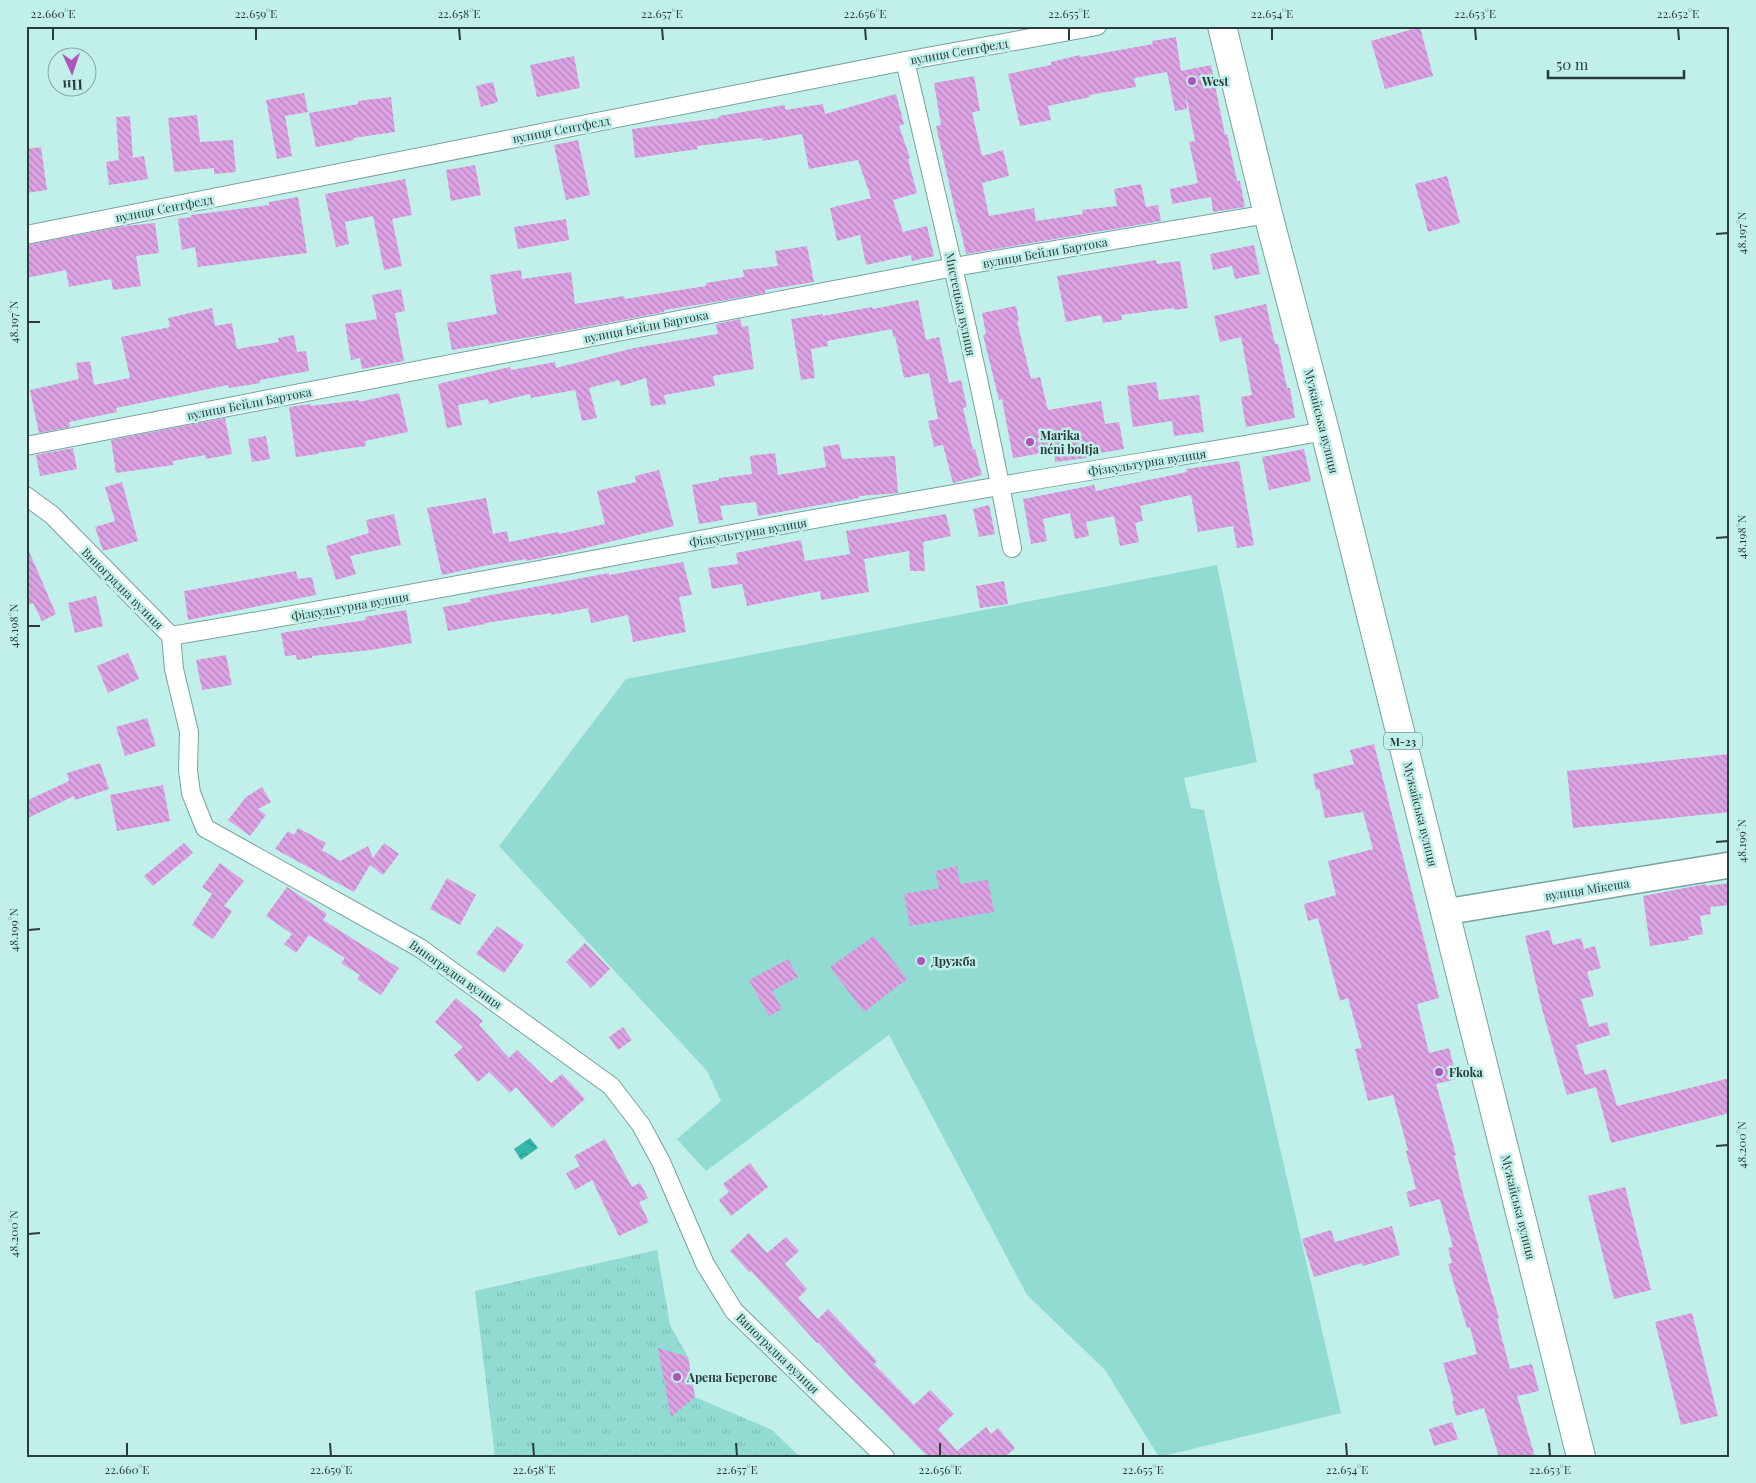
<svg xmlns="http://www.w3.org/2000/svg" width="1756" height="1483" font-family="'Playfair Display',serif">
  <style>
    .grass { fill: url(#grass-tufts) }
    .pitch { fill: #92dbd2 }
    .water { fill: url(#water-waves) }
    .building { fill: url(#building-back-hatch) }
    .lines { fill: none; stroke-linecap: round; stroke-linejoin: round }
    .minor-casing { stroke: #76a39d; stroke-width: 20 }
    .secondary-casing { stroke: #76a39d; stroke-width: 28 }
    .trunk-casing { stroke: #76a39d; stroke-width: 30 }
    .minor { stroke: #fff; stroke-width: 18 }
    .secondary { stroke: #fff; stroke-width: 25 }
    .trunk { stroke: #fff; stroke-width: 28 }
    .ticks { fill: none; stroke: #293c3a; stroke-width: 2 }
    .poi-dot { fill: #b153bd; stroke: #c1f0ea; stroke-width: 2 }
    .labels { text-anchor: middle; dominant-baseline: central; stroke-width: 5; stroke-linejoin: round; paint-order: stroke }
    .shield { fill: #c1f0ea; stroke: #57726f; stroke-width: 1 }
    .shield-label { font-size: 11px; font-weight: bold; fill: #293c3a }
    .street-label { font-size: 12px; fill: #293c3a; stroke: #c1f0ea }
    .poi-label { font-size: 12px; font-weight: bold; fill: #293c3a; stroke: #c1f0ea; text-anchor: start }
    .neatline { fill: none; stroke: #293c3a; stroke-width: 2 }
    .ticks-label { font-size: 12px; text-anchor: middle; fill: #293c3a }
  </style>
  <defs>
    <pattern id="grass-tufts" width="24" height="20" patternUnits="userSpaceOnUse" patternTransform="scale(1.25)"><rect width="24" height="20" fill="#92dbd2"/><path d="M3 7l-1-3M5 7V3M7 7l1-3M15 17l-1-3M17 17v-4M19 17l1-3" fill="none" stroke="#7ebdb5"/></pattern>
    <pattern id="water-waves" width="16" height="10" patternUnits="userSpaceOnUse" patternTransform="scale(1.25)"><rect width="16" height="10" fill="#35b7aa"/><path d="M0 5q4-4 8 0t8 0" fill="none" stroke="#2d968b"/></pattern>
    <pattern id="building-back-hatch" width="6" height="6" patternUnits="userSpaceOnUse" patternTransform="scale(1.25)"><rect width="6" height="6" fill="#dda2e4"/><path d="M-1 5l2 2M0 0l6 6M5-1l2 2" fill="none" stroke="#b385ba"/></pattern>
  </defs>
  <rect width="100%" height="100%" fill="#c1f0ea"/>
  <path class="grass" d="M657,1250L670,1325L688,1357L695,1397L772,1430L800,1457H495L475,1291Z"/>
  <path class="pitch" d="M1217,565L1257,762L1184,778L1191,808L1204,810L1220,888L1341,1413L1159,1457L1105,1370L1027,1295L889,1035L706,1171L677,1139L721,1101L707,1071L499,846L626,679Z"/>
  <path class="water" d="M530,1138L538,1148L521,1160L514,1149Z"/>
  <path class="building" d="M1420,27L1433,76L1385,89L1371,41Z
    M1176,37L1181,71L1211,65L1225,135L1227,134L1237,181H1240L1245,207L1213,212L1211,197L1172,204L1170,189L1198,183L1189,142L1195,141L1186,95L1187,109L1175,111L1167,72L1134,78L1136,87L1089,95L1090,97L1048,106L1051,120L1020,126L1008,74L1051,65V62L1080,55L1081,57L1153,44L1152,41Z
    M574,56L580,88L537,97L530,65Z
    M974,76L980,111L972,112L982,156L1003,150L1009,176L982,183L989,216L1034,208L1036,221L1083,214L1082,210L1117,206L1114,189L1141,184L1146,207L1158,205L1161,221L966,254L959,223H958L936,126L941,125L934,83Z
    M493,82L498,102L481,107L476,86Z
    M304,93L308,112L285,116L292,156L277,159L266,100Z
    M896,94L904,124L899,126L910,158L908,159L917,193L893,200L903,232L927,226L934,256L912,261L911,255L866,265L860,235L837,241L830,208L871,198L858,160L809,169L802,134L763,141L762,138L697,146L698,149L635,158L632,129L719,118V116L785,105V110L823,104L825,114Z
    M391,97L395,132L353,138L354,140L316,147L309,113L358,104V101Z
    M197,115L200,142L233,140L236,172L214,174V168L174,172L168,118Z
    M130,116L133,158L144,156L148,179L109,185L106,162L119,160L116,117Z
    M578,140L590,195L566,200L554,145Z
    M41,147L47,190L26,193V149Z
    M475,165L481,195L451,201L446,170Z
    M1447,176L1460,223L1428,232L1415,184Z
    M405,179L412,215L392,219L402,266L384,270L373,216L345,222L349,244L336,247L325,194Z
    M298,197L307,253L198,267L195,247L182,250L178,219L191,217V215L269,205V202Z
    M566,219L569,240L518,249L514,227Z
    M155,223L159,253L136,256L141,286L113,290L111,279L69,287L66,270L26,278V245L125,226Z
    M1254,245L1260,274L1235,279L1232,266L1213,270L1210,254Z
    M807,246L814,282L765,290V293L709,303L664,310V312L549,334L452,350L447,323L497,314L490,275L521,270L522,279L571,272L575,304L624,296L625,299L668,292L706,286V283L744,277L743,270L778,266L775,251Z
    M1156,260L1157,264L1180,261L1188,308L1175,310L1174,308L1121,315L1122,320L1103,323L1101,315L1066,322L1057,276Z
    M401,289L405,311L395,313L404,361L362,369L360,358L351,360L345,324L377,319L372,295Z
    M918,300L926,340L939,337L949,383L961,380L967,407L963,408L973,450L975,449L982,475L953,483L943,445L934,447L928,421L938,419L929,373L904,378L895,336L893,337L892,329L827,341L828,346L811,349L815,378L801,380L791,319L823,314V316L872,307L873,309Z
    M1266,304L1275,344H1278L1287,388H1290L1295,418L1246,427L1241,397L1252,395L1241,337L1220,342L1214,316Z
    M1016,306L1019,320L1017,321L1031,379L1040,377L1048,410L1101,401L1105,424L1119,422L1124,449L1087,455V458L1055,462L1054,451L1013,458L1002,399L999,400L983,335L986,334L982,313Z
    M212,308L215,326L232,323L237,349L279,342L278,338L294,335L297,352L306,351L309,371L260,380V383L229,388L228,385L116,408L117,412L69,422L70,427L39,433L30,390L79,379L76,363L90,361L94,385L130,378L121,337L170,327L168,318Z
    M740,319L742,327L748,326L754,369L713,376L715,386L664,395L666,404L651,406L646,378L621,386L619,380L589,388L597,418L582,421L575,390L531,398L530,394L489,404L488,399L458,405L462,425L447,428L438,384L510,367L511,370L555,362L556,368L634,348L718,334L716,324Z
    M1156,382L1159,400L1199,395L1204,432L1174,436L1172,421L1133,427L1127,386Z
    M399,393L408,432L365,441L366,446L318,453V454L296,457L289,407L311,404V406L359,400V402Z
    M225,418L232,454L206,459L205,455L173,461V465L116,473L111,440Z
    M266,436L270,459L252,462L248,439Z
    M839,444L842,459L895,456L898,493L859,496V498L758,516L756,502L720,506L723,520L699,524L692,485L719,480V478L752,474L750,456L775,453L778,475L826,467L823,447Z
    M73,448L77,469L40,476L36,455Z
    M1304,449L1311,481L1269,490L1262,457Z
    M1239,461L1254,545L1237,548L1233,526L1198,532L1191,495L1140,506L1143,521L1135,523L1139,542L1120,546L1114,516L1086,522L1089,536L1075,539L1070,513L1043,519L1047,541L1031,544L1023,499L1094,485L1096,491L1187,472L1186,469Z
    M659,470L674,526L573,551L526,561V559L484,566L442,575L427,508L486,498L493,534L507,531L509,542L558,532L559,534L605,524L597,491L636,482L635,476Z
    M122,482L138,541L103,551L95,527L115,521L105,487Z
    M989,505L995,534L979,537L973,509Z
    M394,514L401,545L350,556L356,574L336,580L326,546L369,533L366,520Z
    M946,514L951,536L923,542L925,571H910L909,551L864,559L869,592L821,600L820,591L747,606L742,584L712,589L708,568L738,564L736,553L801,540L805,561L850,554L846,531Z
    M26,544L56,614L42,621L33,603L26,606Z
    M683,562L692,595L679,597L686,632L633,642L628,615L591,623L588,608L551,615V613L485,623V624L448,631L443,607L471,602L470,599L609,573V575Z
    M296,571L298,579L312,577L316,595L188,620L184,591Z
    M1004,581L1008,604L980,608L976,586Z
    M96,596L103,626L75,633L68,603Z
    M406,610L412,643L371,650L312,656V658L297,660L296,655L285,656L281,633L366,620L365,617Z
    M128,653L139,679L108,693L97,666Z
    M226,655L232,685L202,690L196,660Z
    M147,718L156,746L125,756L116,727Z
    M1374,744L1439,998L1417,1004L1429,1053L1449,1048L1457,1079L1436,1084L1456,1155H1454L1463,1193L1499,1318L1497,1319L1510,1369L1532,1364L1539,1391L1517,1396L1535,1457H1499L1484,1408L1456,1416L1452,1401H1454L1443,1363L1477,1354L1470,1327L1467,1328L1448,1264L1452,1263L1448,1248L1453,1247L1440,1199L1410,1207L1406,1192L1416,1189L1406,1151L1408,1150L1393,1095L1368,1101L1355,1049L1362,1048L1348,998L1340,1001L1318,918L1308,921L1304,904L1336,895L1328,861L1373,849L1363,812L1325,818L1319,789L1316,790L1313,774L1354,764L1350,750Z
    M1730,754V812L1573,828L1567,771Z
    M100,763L109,789L75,800L74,796L26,819V801L69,781L67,773Z
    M163,785L170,821L117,831L110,795Z
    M262,787L271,802L258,809L266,815L250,836L228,820L246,797Z
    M298,828L326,843L322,850L340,861L368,846L373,858L384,843L399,854L383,875L370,865L354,892L275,849L288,831L294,835Z
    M184,843L193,853L153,886L144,876Z
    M220,863L244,881L224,906L232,911L213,939L192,925L212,894L202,887Z
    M957,866L960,884L988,880L994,912L910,926L904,894L939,888L935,871Z
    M447,878L476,895L460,925L430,909Z
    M1730,883V905L1710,907L1711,914L1700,916L1703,934L1688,937L1689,940L1650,946L1643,896L1706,884V886Z
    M287,887L327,914L323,920L399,968L381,995L357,979L360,975L341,963L345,958L309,935L296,953L284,944L292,934L266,916Z
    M497,926L524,945L504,973L476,954Z
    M1549,930L1553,945L1581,938L1584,949L1595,946L1601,968L1587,972L1594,996L1581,999L1589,1027L1607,1022L1610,1035L1576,1045L1585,1075L1606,1069L1617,1106L1730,1078V1113L1611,1143L1596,1087L1567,1095L1561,1075L1542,1009L1525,936Z
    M874,936L907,979L864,1012L830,967Z
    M585,943L610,969L591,988L566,962Z
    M788,959L798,977L772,991L782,1009L769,1016L749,980Z
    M456,998L483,1021L479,1025L509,1058L517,1050L551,1083L562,1074L585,1099L552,1128L516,1087L510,1093L489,1072L478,1082L454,1055L463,1047L435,1022Z
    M623,1027L632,1040L618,1050L609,1037Z
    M605,1139L632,1187L640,1183L648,1198L639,1202L649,1222L619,1236L592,1180L575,1190L566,1173L580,1166L574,1156Z
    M750,1163L768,1187L731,1216L719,1200L729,1192L723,1184Z
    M1625,1187L1651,1290L1614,1299L1588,1196Z
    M1392,1226L1400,1255L1363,1266L1362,1263L1314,1277L1302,1239L1331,1230L1335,1242Z
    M749,1233L767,1253L786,1237L799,1251L785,1264L807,1289L798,1298L818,1319L828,1309L877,1361L874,1364L914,1405L930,1390L954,1414L938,1429L957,1451L986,1427L991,1434L998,1428L1015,1448L1005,1457H928L850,1377L818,1342L817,1343L751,1271L749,1272L730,1251Z
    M1692,1313L1718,1416L1681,1425L1655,1322Z
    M658,1348L688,1357L695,1397L671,1417Z
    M1452,1422L1458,1439L1434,1446L1429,1429Z"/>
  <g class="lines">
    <defs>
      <path id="minor" d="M905,61C943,223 982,385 1012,548
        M26,235L905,61L1097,26
        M26,446L954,267L1268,214
        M26,496L52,515L171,636L174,669L189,732L188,770L191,793L205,828L420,948L611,1086L641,1125L661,1162L705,1264L734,1311L885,1457
        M171,636C448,590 723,533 1000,486C1108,467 1217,451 1325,431"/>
      <path id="secondary" d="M1445,912L1730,865"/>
      <path id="trunk" d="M1222,26L1268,214L1325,431L1581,1457"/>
    </defs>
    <use href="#minor" class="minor-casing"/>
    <use href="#secondary" class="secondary-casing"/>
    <use href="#trunk" class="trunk-casing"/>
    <use href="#minor" class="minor"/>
    <use href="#secondary" class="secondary"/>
    <use href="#trunk" class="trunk"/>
  </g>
  <path class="ticks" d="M53,28V40M256,28V40M459,28L460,40M662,28L663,40M865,28L866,40M1069,28V40M1272,28V40M1475,28L1476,40M1678,28L1679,40M1716,234L1728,233M28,322H40M1716,538L1728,537M28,626H40M1716,842L1728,841M28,930L40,929M1716,1146L1728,1145M28,1234L40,1233M127,1443V1456M330,1443L331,1456M533,1443L534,1456M736,1443L737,1456M940,1443V1456M1143,1443V1456M1346,1443L1347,1456M1549,1443L1550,1456"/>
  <g class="poi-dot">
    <circle cx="1192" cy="81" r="5"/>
    <circle cx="1030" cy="442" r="5"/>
    <circle cx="921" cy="961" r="5"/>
    <circle cx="1439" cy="1072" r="5"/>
    <circle cx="677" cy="1377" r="5"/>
  </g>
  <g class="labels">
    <rect class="shield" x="1384" y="732.5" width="38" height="17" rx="4"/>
    <g class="shield-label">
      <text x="1403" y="741">М-23</text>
    </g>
    <g class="street-label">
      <text transform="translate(959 51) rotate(-10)">вулиця Сентфелд</text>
      <text transform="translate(561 129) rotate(-11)">вулиця Сентфелд</text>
      <text transform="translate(164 208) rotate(-11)">вулиця Сентфелд</text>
      <text transform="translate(1045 252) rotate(-10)">вулиця Бейли Бартока</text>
      <text transform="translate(961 304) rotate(78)">Мистецька вулиця</text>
      <text transform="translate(646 326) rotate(-11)">вулиця Бейли Бартока</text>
      <text transform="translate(249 403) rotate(-11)">вулиця Бейли Бартока</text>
      <text transform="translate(1322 421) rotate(76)">Мужайська вулиця</text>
      <text transform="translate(1147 462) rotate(-9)">Фізкультурна вулиця</text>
      <text transform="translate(748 532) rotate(-10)">Фізкультурна вулиця</text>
      <text transform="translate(123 588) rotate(45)">Виноградна вулиця</text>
      <text transform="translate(350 606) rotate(-10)">Фізкультурна вулиця</text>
      <text transform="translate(1421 814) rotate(76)">Мужайська вулиця</text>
      <text transform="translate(1587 889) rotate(-9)">вулиця Мікеша</text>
      <text transform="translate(456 974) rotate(35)">Виноградна вулиця</text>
      <text transform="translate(1519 1207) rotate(76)">Мужайська вулиця</text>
      <text transform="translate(778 1353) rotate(44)">Виноградна вулиця</text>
    </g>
    <g class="poi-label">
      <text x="1202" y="81">West</text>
      <text x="1040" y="435">Marika<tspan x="1040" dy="14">néni boltja</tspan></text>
      <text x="931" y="961">Дружба</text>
      <text x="1449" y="1072">Fkoka</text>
      <text x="687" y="1377">Арена Берегове</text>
    </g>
  </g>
  <rect width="1756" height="1483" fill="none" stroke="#c1f0ea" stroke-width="55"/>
  <g transform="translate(72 72) rotate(177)"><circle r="24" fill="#c1f0ea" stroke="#84a8a4"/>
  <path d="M0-4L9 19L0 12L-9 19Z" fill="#b153bd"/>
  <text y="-8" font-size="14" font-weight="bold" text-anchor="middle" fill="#293c3a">Пн</text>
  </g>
  <path d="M1548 70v8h136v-8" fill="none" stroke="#293c3a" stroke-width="2.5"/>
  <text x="1556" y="70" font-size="15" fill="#293c3a" stroke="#c1f0ea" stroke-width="4" paint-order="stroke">50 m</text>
  <rect x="28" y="28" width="1700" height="1428" class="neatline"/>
  <g class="ticks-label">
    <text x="53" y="18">22.660°E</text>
    <text x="256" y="18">22.659°E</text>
    <text x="459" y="18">22.658°E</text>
    <text x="662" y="18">22.657°E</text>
    <text x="865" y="18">22.656°E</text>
    <text x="1069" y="18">22.655°E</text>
    <text x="1272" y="18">22.654°E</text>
    <text x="1475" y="18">22.653°E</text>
    <text x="1678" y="18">22.652°E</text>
    <text transform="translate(1742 233) rotate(-90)" y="4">48.197°N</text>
    <text transform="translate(14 322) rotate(-90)" y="4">48.197°N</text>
    <text transform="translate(1742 537) rotate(-90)" y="4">48.198°N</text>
    <text transform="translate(14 626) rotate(-90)" y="4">48.198°N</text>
    <text transform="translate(1742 841) rotate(-90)" y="4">48.199°N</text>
    <text transform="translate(14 930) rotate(-90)" y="4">48.199°N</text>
    <text transform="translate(1742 1145) rotate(-90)" y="4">48.200°N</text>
    <text transform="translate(14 1234) rotate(-90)" y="4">48.200°N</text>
    <text x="127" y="1474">22.660°E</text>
    <text x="331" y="1474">22.659°E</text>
    <text x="534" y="1474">22.658°E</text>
    <text x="737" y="1474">22.657°E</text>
    <text x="940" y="1474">22.656°E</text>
    <text x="1143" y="1474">22.655°E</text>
    <text x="1347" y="1474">22.654°E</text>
    <text x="1550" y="1474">22.653°E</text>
  </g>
</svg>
